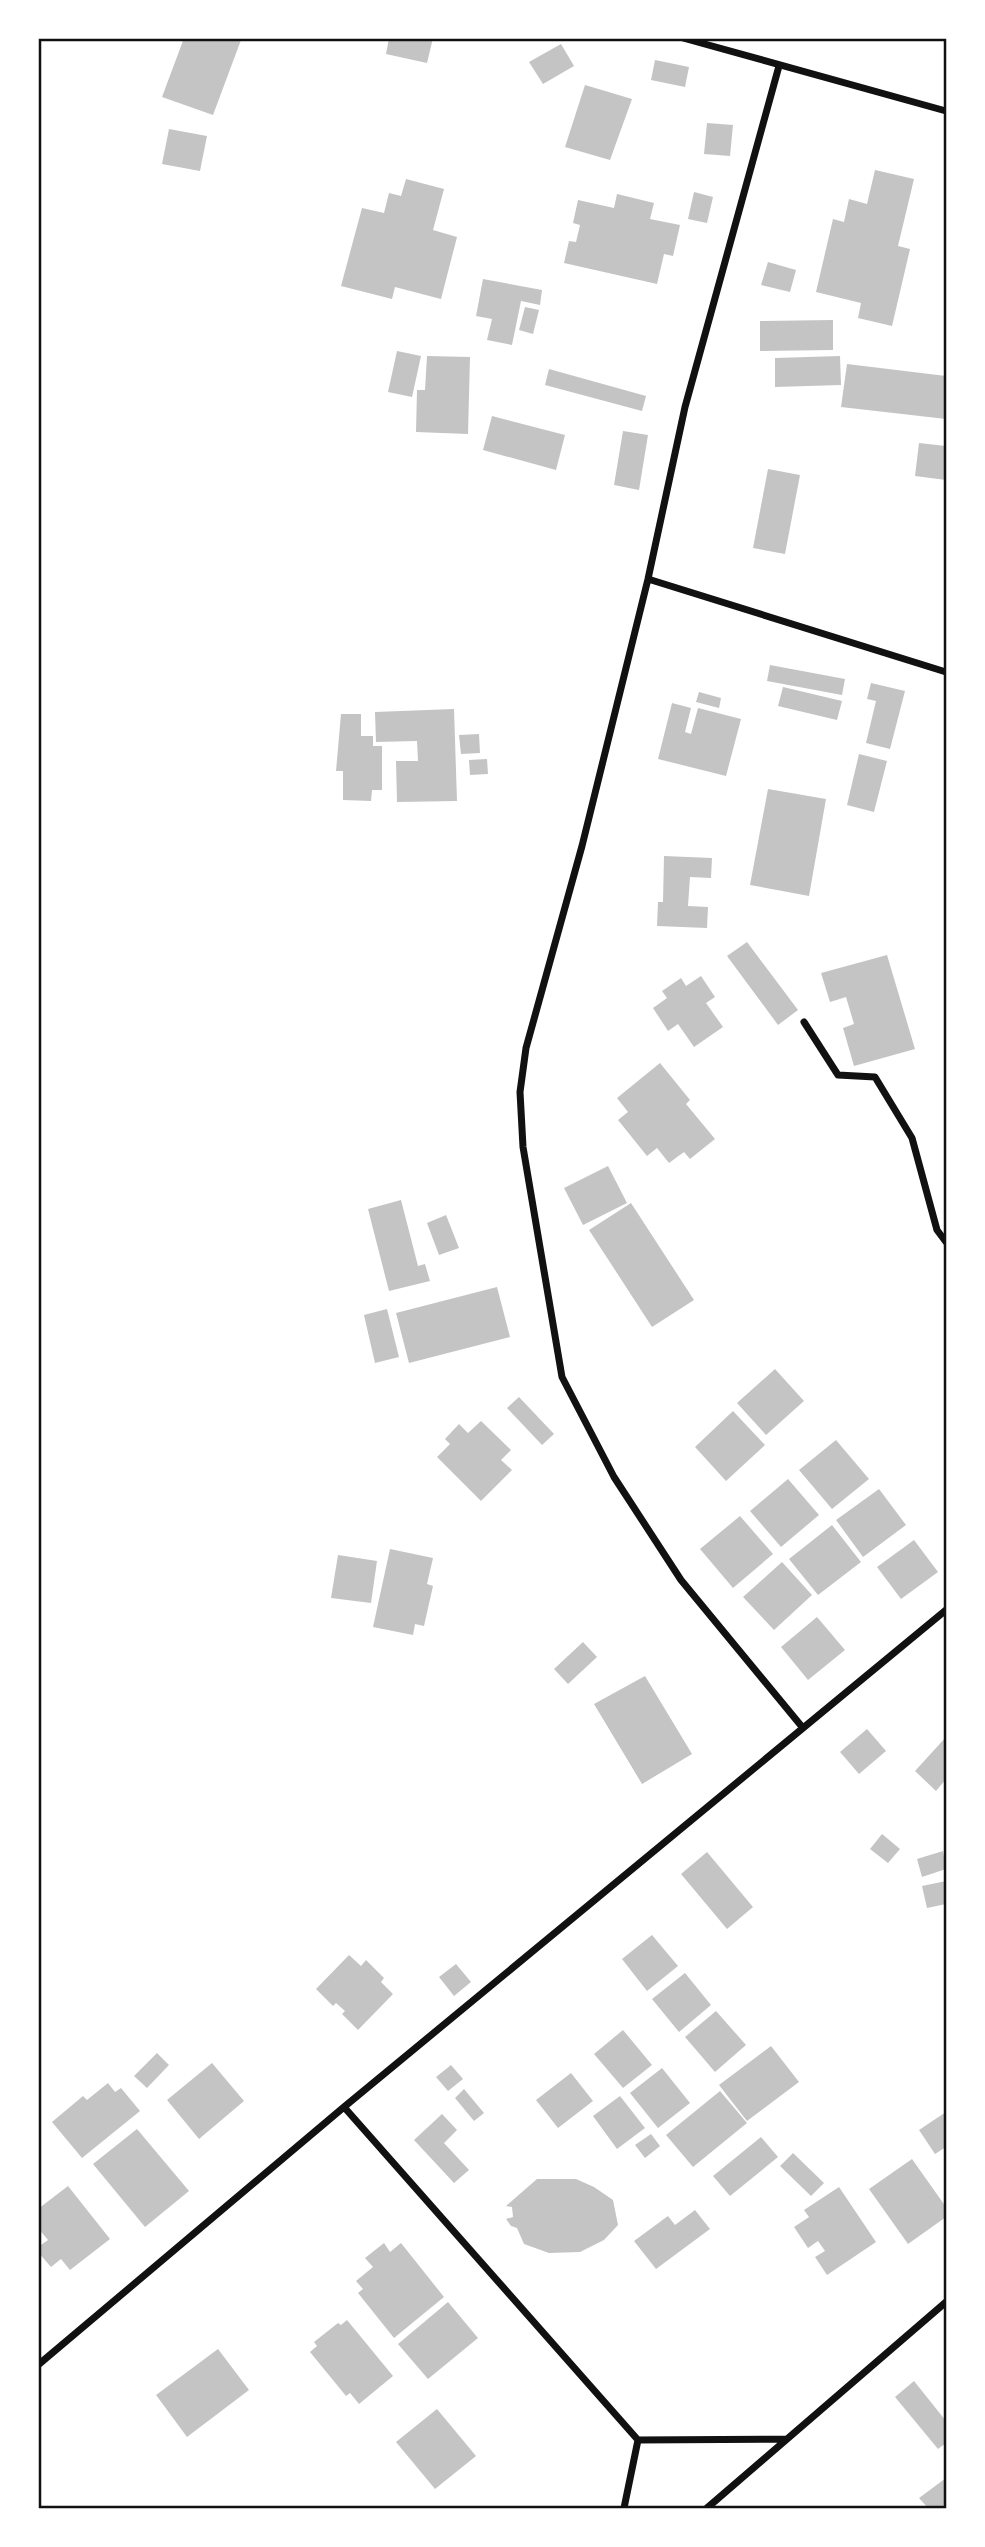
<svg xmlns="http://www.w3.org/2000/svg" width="985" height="2547" font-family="Arial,sans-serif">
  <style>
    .building { fill: #c4c4c4 }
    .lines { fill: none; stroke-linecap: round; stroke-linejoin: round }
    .minor { stroke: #111; stroke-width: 7 }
    .neatline { fill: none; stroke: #111; stroke-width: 2.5 }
  </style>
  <rect width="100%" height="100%" fill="#fff"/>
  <path class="building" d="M184,38L241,40L213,115L162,97Z
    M389,38H433L427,63L386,54Z
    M561,44L574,66L543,84L529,62Z
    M655,60L689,67L685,87L651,80Z
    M585,85L632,99L610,160L565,147Z
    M707,123L733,125L730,156L704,154Z
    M169,129L207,136L200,171L162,164Z
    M875,170L914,179L898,246L910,249L892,326L858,318L861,303L816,292L833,219L844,222L849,199L867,204Z
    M406,179L444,189L433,230L457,237L441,299L395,287L392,299L341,286L362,208L384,213L389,193L401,196Z
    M694,192L713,197L707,223L688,219Z
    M617,194L654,203L650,219L680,225L673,256L664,254L657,284L564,263L569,241L576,242L580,225L573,223L578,200L614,208Z
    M768,262L796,270L790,292L761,285Z
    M483,279L542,290L540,305L521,301L512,345L487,340L492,319L476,316Z
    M525,307L539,310L533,334L519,330Z
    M833,320V350L760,351V321Z
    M397,351L421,356L412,397L388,392Z
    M427,356L470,357L468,434L416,432L417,390H425Z
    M840,356L841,385L775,387V358Z
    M847,364L946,376V419L841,407Z
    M549,369L646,396L642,411L545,385Z
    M492,416L565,435L556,470L483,450Z
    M623,431L648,435L639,490L614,485Z
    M919,443L946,446V480L915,476Z
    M768,469L800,475L785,554L753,548Z
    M770,665L845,679L842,695L767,681Z
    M871,683L905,691L890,749L866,743L876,701L867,699Z
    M783,687L842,701L837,720L778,706Z
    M699,692L721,698L719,708L696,702Z
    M672,703L691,708L685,732L691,734L698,708L741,719L726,776L658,759Z
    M454,709L457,801L397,802L396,761H418L417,741L376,742L375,712Z
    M341,714H361V736H373V746H382V790H372L371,801L343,800V771H336Z
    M479,734L480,753L461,754L459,735Z
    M859,754L887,761L874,812L847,805Z
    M487,759L488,774L470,775L469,760Z
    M768,789L826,799L809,896L750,885Z
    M664,856L712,858L711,878L690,877L688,906L708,907L707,928L657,926L658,902H663Z
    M747,942L798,1010L778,1025L727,956Z
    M887,955L915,1049L854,1066L843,1028L854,1024L846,997L830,1002L821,973Z
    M701,976L715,997L706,1003L723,1027L694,1047L678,1024L668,1031L653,1008L667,998L662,991L681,978L686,986Z
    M660,1063L690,1100L686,1104L715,1139L690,1159L684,1152L669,1163L657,1148L647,1156L618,1120L628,1112L617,1098Z
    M608,1166L627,1203L583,1225L564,1188Z
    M401,1200L418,1266L425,1264L430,1281L389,1291L368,1209Z
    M631,1203L694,1300L652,1327L589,1230Z
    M446,1215L459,1248L439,1255L427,1223Z
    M497,1287L510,1337L409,1363L396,1313Z
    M387,1309L399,1357L375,1363L364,1315Z
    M775,1369L804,1401L766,1435L737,1403Z
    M519,1397L554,1434L542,1445L507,1408Z
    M733,1411L765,1445L726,1481L695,1447Z
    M481,1421L511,1450L501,1460L512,1470L481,1501L437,1457L450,1444L445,1439L459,1424L468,1433Z
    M836,1440L869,1479L832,1509L799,1470Z
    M788,1479L819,1515L781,1547L750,1511Z
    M879,1489L906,1525L863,1557L836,1520Z
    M740,1516L773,1554L733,1588L700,1549Z
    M832,1525L861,1562L818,1595L789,1559Z
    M914,1540L938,1572L901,1599L877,1567Z
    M390,1549L433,1558L427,1584L433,1586L424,1626L415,1624L413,1635L373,1627Z
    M338,1555L377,1561L371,1603L331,1598Z
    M782,1562L812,1595L774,1630L743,1597Z
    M817,1617L845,1650L808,1680L781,1647Z
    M583,1642L597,1657L568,1684L554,1669Z
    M645,1676L692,1754L642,1784L594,1704Z
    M867,1729L886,1751L859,1774L840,1752Z
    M946,1737V1779L936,1791L915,1771Z
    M882,1834L900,1849L888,1863L870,1849Z
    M943,1851L946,1869L922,1877L917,1859Z
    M707,1852L753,1907L727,1929L681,1874Z
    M946,1881V1904L927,1908L922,1886Z
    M652,1935L678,1966L647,1991L622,1959Z
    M349,1955L361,1966L366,1960L384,1978L381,1982L393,1994L358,2030L342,2014L345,2011L336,2003L333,2006L316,1989Z
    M456,1964L471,1982L454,1996L439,1977Z
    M685,1973L711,2005L679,2032L652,1999Z
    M716,2011L746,2045L715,2072L685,2037Z
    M623,2030L652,2065L623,2088L594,2054Z
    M771,2046L799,2082L747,2121L719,2085Z
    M157,2053L169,2065L147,2088L134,2076Z
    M212,2063L244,2101L199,2139L167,2100Z
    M451,2065L463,2079L448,2091L436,2077Z
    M662,2068L690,2103L658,2128L630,2093Z
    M571,2073L593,2101L558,2128L536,2100Z
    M108,2083L115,2092L121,2088L140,2111L82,2158L52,2122L83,2096L87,2100Z
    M464,2089L484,2113L474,2121L455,2098Z
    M720,2091L747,2123L693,2167L666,2135Z
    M620,2096L645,2128L617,2149L593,2116Z
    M946,2112V2147L935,2154L919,2130Z
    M442,2114L457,2130L444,2143L469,2170L454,2183L414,2140Z
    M137,2129L189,2191L145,2227L93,2164Z
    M651,2134L660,2146L645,2158L635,2145Z
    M761,2137L778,2157L730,2196L713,2176Z
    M793,2153L824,2183L811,2196L780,2166Z
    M912,2159L946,2207V2217L908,2244L869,2189Z
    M537,2179H576L594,2187L613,2200L618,2225L604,2240L580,2252L549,2253L524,2244L517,2228L511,2226L506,2219L513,2217L512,2207L506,2206Z
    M68,2186L110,2239L70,2270L61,2259L51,2267L38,2252V2247L48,2240L38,2228V2209Z
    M839,2187L876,2242L827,2275L815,2257L825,2251L818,2241L808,2248L794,2227L809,2217L804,2210Z
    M695,2210L710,2229L656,2269L634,2241L668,2216L675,2225Z
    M384,2243L390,2252L401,2243L444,2297L394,2338L358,2293L363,2289L356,2281L373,2267L365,2258Z
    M448,2302L478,2338L428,2379L398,2344Z
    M347,2320L393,2376L359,2404L350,2393L346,2396L310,2352L317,2346L314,2342L338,2323L341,2325Z
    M218,2349L249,2390L187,2437L156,2395Z
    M914,2381L946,2421V2443L938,2449L895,2397Z
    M437,2409L476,2456L435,2489L396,2442Z
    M946,2478V2508H928L919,2498Z"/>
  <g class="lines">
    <path class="minor" d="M683,38L946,111
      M779,66L685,407L648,579L582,846L526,1048L520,1092L523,1147L562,1377L614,1477L681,1580L803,1728
      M648,579L946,672
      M804,1022L838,1075L875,1077L912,1138L937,1230L946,1242
      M344,2107L638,2440L787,2439
      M38,2365L344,2107L946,1610
      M624,2508L638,2440
      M707,2508L946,2302"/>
  </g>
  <rect width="985" height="2547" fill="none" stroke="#ffffff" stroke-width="80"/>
  <rect x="40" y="40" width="905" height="2467" class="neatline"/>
</svg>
